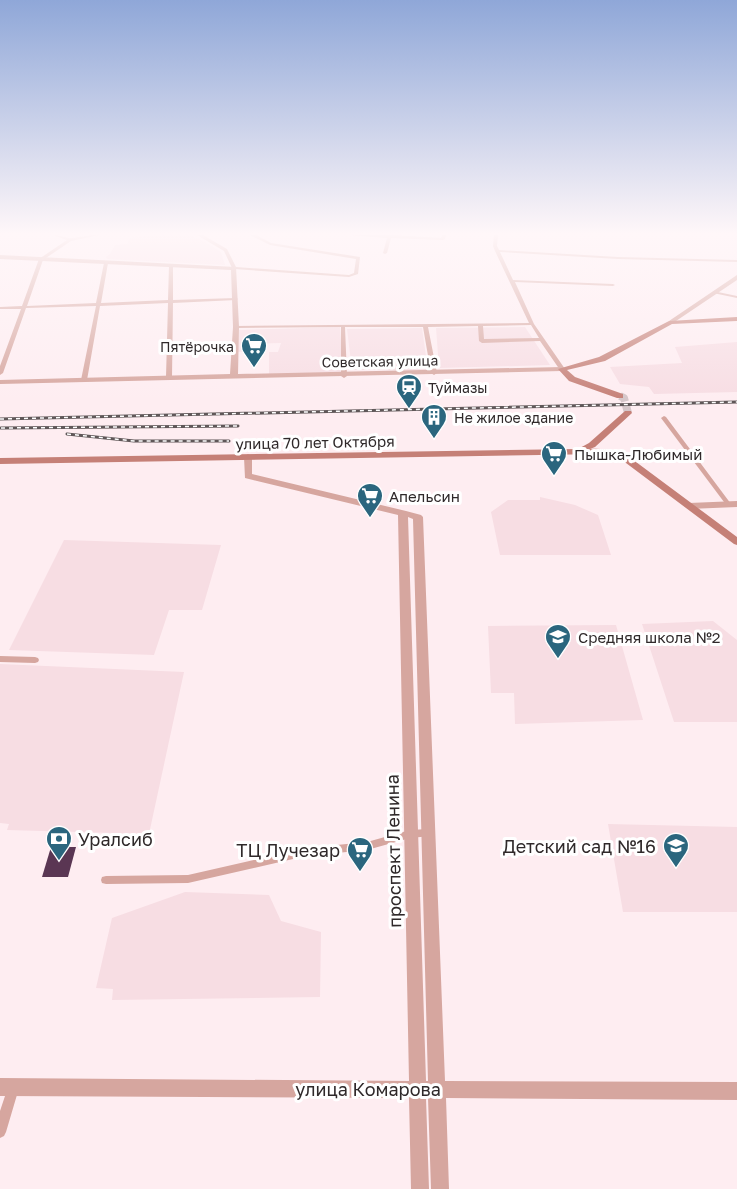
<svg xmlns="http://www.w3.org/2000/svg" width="737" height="1189" font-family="'Golos Text',sans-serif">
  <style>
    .built { fill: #f7dde3 }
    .building { fill: #5a3653 }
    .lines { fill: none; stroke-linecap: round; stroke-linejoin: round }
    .secondary-tunnel { stroke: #d5c6c9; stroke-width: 8; stroke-dasharray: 8 4; stroke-linecap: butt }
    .minor { fill: #d6a69f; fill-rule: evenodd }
    .tertiary { fill: #d6a69f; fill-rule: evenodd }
    .secondary { fill: #c58077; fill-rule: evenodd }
    .rail-casing { stroke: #5f5758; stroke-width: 3 }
    .rail { stroke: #fff; stroke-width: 1.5; stroke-dasharray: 4; stroke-linecap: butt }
    .labels { text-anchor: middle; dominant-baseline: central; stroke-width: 6; stroke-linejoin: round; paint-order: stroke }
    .far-poi-label { font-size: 14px; fill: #2f292a; stroke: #fff; text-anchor: start }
    .far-street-label { font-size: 14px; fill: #2f292a; stroke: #fff }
    .street-label { font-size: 15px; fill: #2f292a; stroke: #fff }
    .poi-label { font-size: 15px; fill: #2f292a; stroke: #fff; text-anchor: start }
    .near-poi-label { font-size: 18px; fill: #2f292a; stroke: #fff; text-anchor: end }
    .near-street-label { font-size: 18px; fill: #2f292a; stroke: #fff }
  </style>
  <rect width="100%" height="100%" fill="#feedf1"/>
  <path class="built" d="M163,235H190L205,242L221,252L225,265L107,259L106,257L110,254L115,245L127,244L130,238Z
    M340,327L343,372L269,374V352H278L281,343L250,344V351L238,352L239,330Z
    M525,327L550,365L439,368L436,328Z
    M422,328L428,370H352L347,329Z
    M737,342V392L654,394L649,387L620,384L610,367L682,363L675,347Z
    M540,497L575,505L598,515L611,555H500L491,512L508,500H540Z
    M64,540L221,545L202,610H169L154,655L9,650Z
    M713,621L737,640V722H674L642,624Z
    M616,625L643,720L515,724L514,693H491L488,626Z
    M0,664L184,672L149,834L7,830L9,824L0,823Z
    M608,824L737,827V912H623Z
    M185,892L269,895L281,921L321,932L320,997L112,1000L113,989L96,988L112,918Z"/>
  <path class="building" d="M51,847H76L68,877H42Z"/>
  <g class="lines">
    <path class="secondary-tunnel" d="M620,396L624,398L628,413"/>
    <path class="minor" d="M53,235C60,235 67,239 73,238C82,237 90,235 99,235L71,241L43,260L27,306L96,303L104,263L106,262L108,263L101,303L168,300L169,266L171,265L173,266V300L236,298L238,299L236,300L173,303L172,377L169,379L166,377L168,303L100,306L87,380L84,382L81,380L96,306L26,308L3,373L0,375V366L21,309H0V307L22,306L39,259L67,240Z
      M197,235H203L227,249L236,267L349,275L354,273L356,259L270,245L250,235H256L271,243L360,257L358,274L349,277L234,269L232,268L224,251Z
      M350,235H392L441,238L442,235H446L445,239L443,240L391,238L387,253L385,254L383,253L387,238Z
      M494,235H498L497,246L499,250L618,257L737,260V262L618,259L500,252L513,280L613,284L615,285L613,286L515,282L534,324L565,369L562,371L560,370L540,341L482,343L479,341L478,326L428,327L437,373L434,375L431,373L423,327H345L347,376L344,378L341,376V327L236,328L234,327L236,326L529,323L495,251L493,246ZM531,325L539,338L484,339L483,326Z
      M713,291L737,296V298L713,293Z
      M664,416L666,417L731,504L732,505L731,506H727L661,418Z
      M0,656L35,657L38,658L39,660L38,662L35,663L0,662Z
      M428,829L431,830L433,833L431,836L410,838L367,850L306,856L188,883L106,884L102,883L101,880L102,877L106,876L188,875L306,848L367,842L410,830Z
      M13,1082L17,1084L19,1088L6,1132L4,1136L0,1138V1111L9,1084Z"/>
    <path class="tertiary" d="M0,255L236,267L239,327L238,374L562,367L566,369L562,371L0,384V380L230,374L233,327L231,270L0,259Z
      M737,275V280L673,323H669V321Z
      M248,454L252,457V474L406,511L421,515L423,517L445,1081L737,1082V1100L446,1098L449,1189H431L428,1098H426L429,1189H411L409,1098L0,1096V1078L409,1081L398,515L245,478L244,457ZM408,517L413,519L428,1081H426Z
      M737,501V507L689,509L684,506L689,503Z"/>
    <path class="secondary" d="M737,317V321L672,324L605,361L567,370L575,377L623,394V398H617L569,381L558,369L599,357L669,321Z
      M625,411H631L632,413L595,447L590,449C605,448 619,451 632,459L737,537V545L734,544L626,463L618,458L603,454L0,464V458L578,449L589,443Z"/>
    <defs>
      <path id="rail" d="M0,419L737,402
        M1,428L238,426
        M67,434L134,441H229"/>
    </defs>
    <use href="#rail" class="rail-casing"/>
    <use href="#rail" class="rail"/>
  </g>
  <linearGradient id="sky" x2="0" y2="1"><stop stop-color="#8fa7d8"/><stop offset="0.58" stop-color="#fff7f9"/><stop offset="1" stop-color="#fff7f9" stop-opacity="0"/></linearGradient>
  <rect width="737" height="402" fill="url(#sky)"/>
  <defs>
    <symbol id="supermarket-pin" viewBox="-11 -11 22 30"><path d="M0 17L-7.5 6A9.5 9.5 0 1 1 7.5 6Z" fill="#2b667e" stroke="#fff"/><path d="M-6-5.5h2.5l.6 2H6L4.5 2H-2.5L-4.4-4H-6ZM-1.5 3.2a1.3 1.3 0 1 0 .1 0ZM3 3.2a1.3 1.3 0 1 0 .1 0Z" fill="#fff"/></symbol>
    <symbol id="station-pin" viewBox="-11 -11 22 30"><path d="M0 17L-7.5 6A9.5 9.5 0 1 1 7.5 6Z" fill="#2b667e" stroke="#fff"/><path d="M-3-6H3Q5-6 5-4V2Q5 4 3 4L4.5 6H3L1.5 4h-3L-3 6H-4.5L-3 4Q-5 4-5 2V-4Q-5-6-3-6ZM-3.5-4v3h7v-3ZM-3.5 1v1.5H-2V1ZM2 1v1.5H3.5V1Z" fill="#fff"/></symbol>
    <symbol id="building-pin" viewBox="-11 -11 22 30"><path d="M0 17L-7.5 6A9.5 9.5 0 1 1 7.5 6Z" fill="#2b667e" stroke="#fff"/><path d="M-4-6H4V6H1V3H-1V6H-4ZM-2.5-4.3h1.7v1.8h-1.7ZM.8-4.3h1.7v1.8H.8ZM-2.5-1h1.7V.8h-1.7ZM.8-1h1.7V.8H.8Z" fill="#fff"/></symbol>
    <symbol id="school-pin" viewBox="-11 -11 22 30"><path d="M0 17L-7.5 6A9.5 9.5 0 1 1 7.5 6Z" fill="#2b667e" stroke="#fff"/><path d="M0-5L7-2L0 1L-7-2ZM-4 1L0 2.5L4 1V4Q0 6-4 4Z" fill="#fff"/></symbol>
    <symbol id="bank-pin" viewBox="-11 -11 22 30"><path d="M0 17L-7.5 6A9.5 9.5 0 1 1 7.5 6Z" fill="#2b667e" stroke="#fff"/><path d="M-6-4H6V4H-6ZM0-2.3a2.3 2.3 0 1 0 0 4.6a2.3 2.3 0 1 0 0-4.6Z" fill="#fff"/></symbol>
  </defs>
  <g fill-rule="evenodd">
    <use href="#supermarket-pin" x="239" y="331" width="30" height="40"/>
    <use href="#station-pin" x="394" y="372" width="30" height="40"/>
    <use href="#building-pin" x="419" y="402" width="30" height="40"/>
    <use href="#supermarket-pin" x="539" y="439" width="30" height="40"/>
    <use href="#supermarket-pin" x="355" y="481" width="30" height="40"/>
    <use href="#school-pin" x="543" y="622" width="30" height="40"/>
    <use href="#bank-pin" x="44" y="824" width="30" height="40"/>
    <use href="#school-pin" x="661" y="831" width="30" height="40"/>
    <use href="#supermarket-pin" x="345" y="835" width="30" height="40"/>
  </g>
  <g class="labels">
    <g class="far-poi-label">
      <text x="234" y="346" text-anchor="end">Пятёрочка</text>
      <text x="428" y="387">Туймазы</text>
      <text x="454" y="417">Не жилое здание</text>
    </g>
    <g class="far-street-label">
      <text transform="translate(380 361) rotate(-1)">Советская улица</text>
    </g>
    <g class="street-label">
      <text transform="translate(315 442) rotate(-1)">улица 70 лет Октября</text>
    </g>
    <g class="poi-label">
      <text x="574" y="454">Пышка-Любимый</text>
      <text x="389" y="496">Апельсин</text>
      <text x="578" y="637">Средняя школа №2</text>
    </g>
    <g class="near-poi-label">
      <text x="78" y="839" text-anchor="start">Уралсиб</text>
      <text x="656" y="846">Детский сад №16</text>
      <text x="340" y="850">ТЦ Лучезар</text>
    </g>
    <g class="near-street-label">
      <text transform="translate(393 851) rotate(-91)">проспект Ленина</text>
      <text x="368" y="1089">улица Комарова</text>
    </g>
  </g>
</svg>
